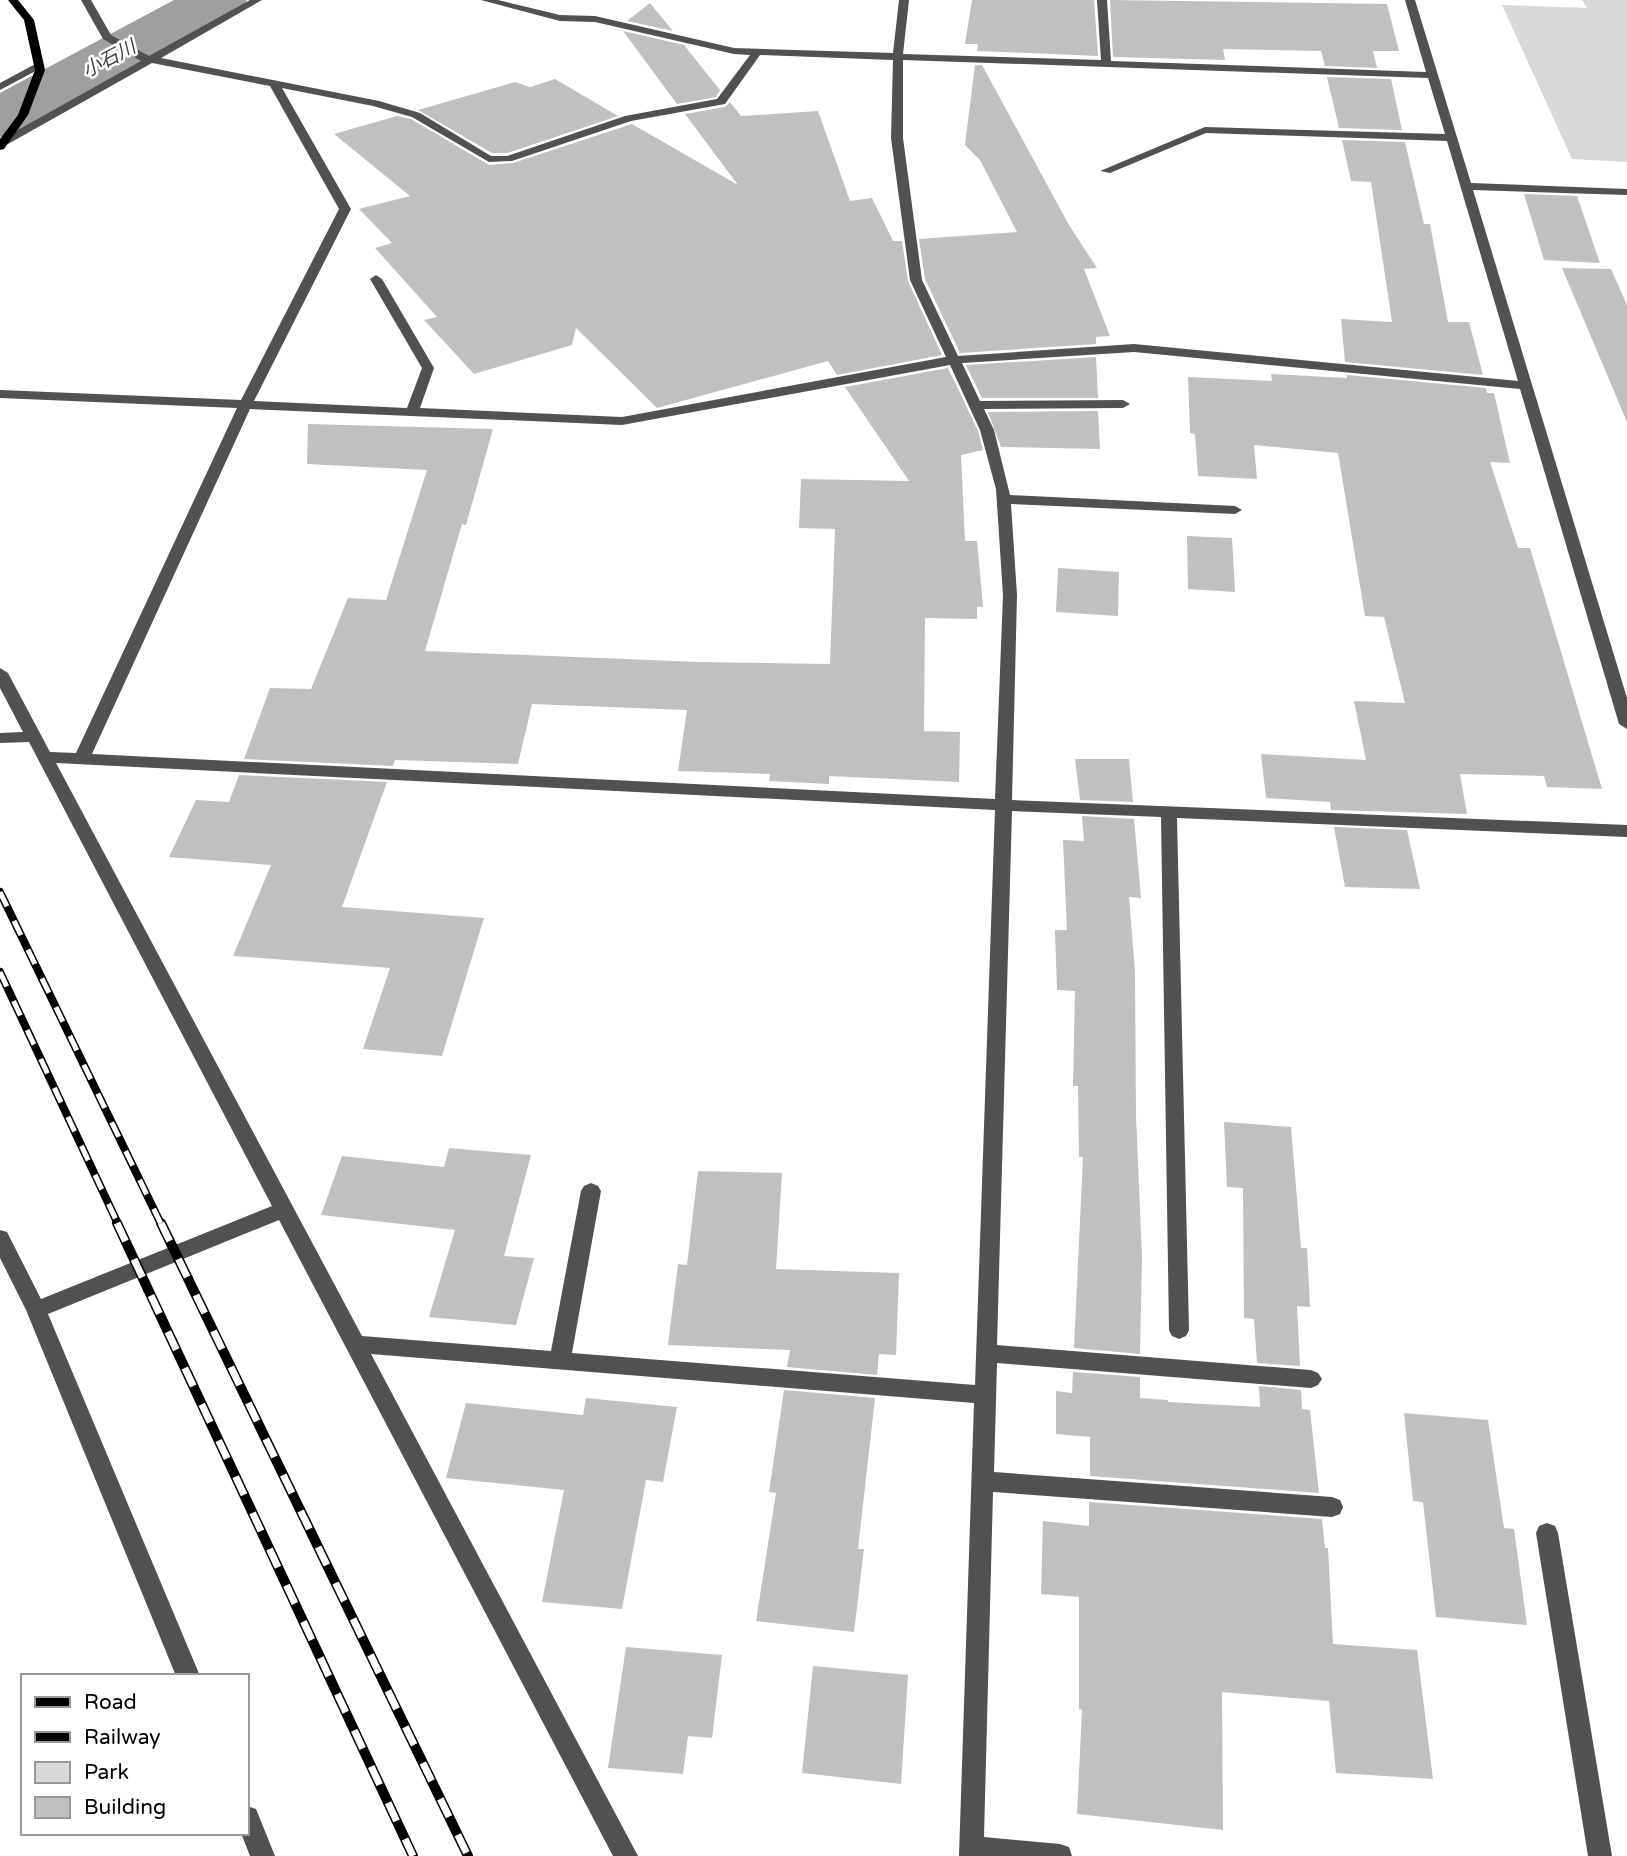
<svg xmlns="http://www.w3.org/2000/svg" width="1627" height="1856" font-family="'Varela Round','Noto Sans JP',sans-serif">
  <style>
    .green { fill: #d8d8d8 }
    .lines { fill: none; stroke-linecap: round; stroke-linejoin: round }
    .river { fill: #9f9f9f; fill-rule: evenodd }
    .building { fill: #c0c0c0 }
    .minor { fill: #515151; fill-rule: evenodd }
    .major { fill: #000; fill-rule: evenodd }
    .rail-far1-casing { stroke: #000; stroke-width: 8 }
    .rail-casing { stroke: #000; stroke-width: 10 }
    .rail-far1 { stroke: #fff; stroke-width: 5; stroke-dasharray: 16; stroke-linecap: butt }
    .rail { stroke: #fff; stroke-width: 7; stroke-dasharray: 20; stroke-linecap: butt }
    .labels { text-anchor: middle; dominant-baseline: central; stroke-width: 5; stroke-linejoin: round; paint-order: stroke }
    .far-water-label { font-size: 19px; font-style: italic; fill: #404040; stroke: #fff }
  </style>
  <rect width="100%" height="100%" fill="#fff"/>
  <path class="green" d="M1582,0H1627V162L1572,159L1502,5L1587,8Z"/>
  <g class="lines">
    <path class="river" d="M174,0H247L239,12L23,132L0,137V93Z"/>
  </g>
  <path class="building" d="M972,0H1094L1098,56L977,51L978,44H965Z
    M1110,0L1387,4L1399,51H1373L1377,68L1325,66L1321,51L1223,49L1225,60L1113,57Z
    M650,3L673,31L627,21Z
    M623,31L684,45L720,90L716,97L677,104Z
    M975,65H982L1069,225L1097,268L1084,269L1110,336L1096,337V344L960,353L925,279L919,239L1017,232L980,160L965,145Z
    M1327,77L1391,79L1402,130L1339,128Z
    M555,79L618,116L507,153H492L418,110L515,82L530,87Z
    M730,102L741,116L818,111L850,201L872,198L893,241H902L908,281L942,355L837,375L828,361L657,408L576,328L572,345L474,374L424,320L437,317L375,248L392,243L359,209L410,196L334,134L397,116L411,119L489,165L513,163L632,124L738,185L685,114L725,107Z
    M1342,140L1405,142L1424,224H1430L1448,322H1469L1483,375L1345,362L1341,319L1392,322L1371,182L1351,181Z
    M1524,194L1577,196L1600,263L1544,260Z
    M1562,268L1611,269L1627,305V422Z
    M1096,357L1098,398H982L966,365Z
    M948,368L978,431L983,450L961,455L965,541H977L983,607H977V619L925,618L924,731L960,732L959,782L829,776V784L769,781L770,774L678,771L687,710L532,704L518,764L395,760L393,766L244,759L270,688L311,689L348,598L386,600L427,470L307,464L308,424L493,429L466,525L462,524L425,651L698,662L830,664L835,529L799,528L801,479L909,481L845,387Z
    M1271,374L1347,378V375L1486,388L1487,393H1494L1510,463L1490,462L1518,548H1530L1602,789L1547,787L1544,776L1460,774L1467,814L1331,810L1330,802L1266,798L1261,754L1366,760L1354,701L1405,703L1384,617L1365,616L1338,453L1254,445L1257,479L1198,476L1195,434L1190,433L1188,377L1272,381Z
    M1098,411L1100,449L1001,447L988,412Z
    M1187,536L1232,538L1235,592L1188,589Z
    M1058,568L1119,572L1118,616L1056,612Z
    M1075,759H1129L1133,802L1080,800Z
    M239,775L387,782L342,907L484,918L442,1056L363,1049L390,968L233,956L271,865L169,857L196,800L229,802Z
    M1082,816L1134,819L1141,898L1129,897L1135,972L1136,1116L1142,1257L1140,1354L1074,1348L1083,1157H1079L1078,1086H1073L1075,991L1057,990L1055,930H1067L1063,840L1084,841Z
    M1334,827L1407,830L1420,889L1345,887Z
    M1224,1122L1291,1127L1301,1248H1307L1310,1307L1297,1306L1300,1366L1257,1363L1254,1319L1244,1318L1243,1188L1227,1187Z
    M449,1148L531,1155L504,1256L534,1258L516,1325L429,1317L455,1230L321,1215L342,1156L444,1167Z
    M698,1171L782,1173L776,1269L899,1273L896,1355L879,1354L877,1375L787,1367L790,1350L668,1345L678,1264L687,1265Z
    M1073,1372L1140,1377V1398L1168,1400V1402L1260,1407L1259,1386L1301,1390L1302,1409L1310,1410L1319,1493L1090,1476V1437L1056,1434V1391L1072,1393Z
    M784,1390L875,1398L858,1549H864L854,1632L756,1621L776,1493L769,1492Z
    M586,1398L677,1407L663,1482L646,1480L622,1609L542,1602L564,1490L446,1478L466,1403L583,1415Z
    M1404,1413L1488,1420L1504,1528L1514,1529L1527,1625L1436,1617L1423,1502L1413,1501Z
    M1089,1502L1322,1519L1325,1548H1328L1333,1644L1417,1650L1433,1779L1336,1773L1329,1701L1222,1692L1223,1830L1077,1814L1082,1710L1079,1709V1597L1041,1594L1043,1521L1089,1526Z
    M626,1647L722,1655L712,1738L688,1736L683,1774L608,1768Z
    M813,1666L908,1675L901,1784L802,1773Z"/>
  <g class="lines">
    <path class="minor" d="M81,0H91L111,35L149,56L250,0H262L161,58L379,101L420,113L491,156H507L625,116L717,99L750,55L734,54L595,22L560,21L481,0H498L560,15L595,16L734,48L893,53L899,0H909L903,54L1101,60L1097,0H1107L1111,61L1426,72L1405,0H1415L1471,183L1627,189V195L1473,190L1627,698V729L1619,724L1520,389L1134,352L962,363L980,401L1123,400L1130,404L1123,408L984,409L994,430L1010,495L1235,506L1242,510L1235,514L1011,504L1017,595L1012,800L1627,825V837L1177,818L1189,1330L1186,1336L1179,1339L1172,1336L1169,1330L1161,817L1012,811L997,1345L1311,1370L1318,1373L1322,1379L1318,1385L1311,1388L997,1363L994,1472L1332,1497L1340,1500L1343,1507L1340,1514L1332,1517L993,1492L984,1837L1060,1844L1069,1847L1072,1856H959L974,1403L371,1354L638,1856H613L279,1220L48,1314L200,1676H176L26,1310L0,1258V1230L7,1232L41,1299L272,1206L29,742L0,743V733L23,732L0,688V668L8,673L50,752L76,753L237,408L0,398V390L241,400L339,209L270,86L152,63L8,144H0V140L141,61L103,39ZM760,55L893,60L891,138L910,280L946,357L622,417L420,408L434,368L382,279L376,275L370,279L422,368L407,408L254,401L351,209L282,88L373,106L412,117L489,162L512,161L631,121L725,104ZM903,60L1428,78L1445,134L1205,127L1100,171L1110,173L1206,133L1447,141L1518,381L1134,344L958,356L922,280L903,138ZM950,365L980,430L996,489L1003,595L995,799L92,754L250,409L622,425ZM56,763L995,810L975,1385L572,1353L601,1191L598,1186L591,1183L584,1186L581,1191L551,1351L362,1336Z
      M39,62L44,65L43,67L0,90V83Z
      M1547,1523L1555,1526L1558,1533L1612,1856H1588L1536,1533L1539,1526Z
      M247,1806L256,1809L275,1856H250L241,1833H247Z"/>
    <path class="major" d="M8,0H18L34,20L45,70L28,115L4,149L0,150V139L18,115L35,70L24,20Z"/>
    <defs>
      <path id="rail-far1" d="M0,892L161,1224
        M0,972L118,1224"/>
      <path id="rail" d="M117,1223L413,1856
        M161,1223L468,1856"/>
    </defs>
    <use href="#rail-far1" class="rail-far1-casing"/>
    <use href="#rail" class="rail-casing"/>
    <use href="#rail-far1" class="rail-far1"/>
    <use href="#rail" class="rail"/>
  </g>
  <g class="labels">
    <g class="far-water-label">
      <text transform="translate(109 59) rotate(-28)">小石川</text>
    </g>
  </g>
  <rect x="21" y="1674" width="228" height="161" fill="#ffffff" stroke="#999999" stroke-width="2"/>
  <rect x="35" y="1697" width="35" height="10" fill="#000000" stroke="#999999" stroke-width="2"/>
  <text x="84" y="1709" font-size="21" fill="#000000">Road</text>
  <rect x="35" y="1732" width="35" height="10" fill="#000000" stroke="#999999" stroke-width="2"/>
  <text x="84" y="1744" font-size="21" fill="#000000">Railway</text>
  <rect x="35" y="1762" width="35" height="21" fill="#d8d8d8" stroke="#999999" stroke-width="2"/>
  <text x="84" y="1779" font-size="21" fill="#000000">Park</text>
  <rect x="35" y="1797" width="35" height="21" fill="#c0c0c0" stroke="#999999" stroke-width="2"/>
  <text x="84" y="1814" font-size="21" fill="#000000">Building</text>
</svg>
